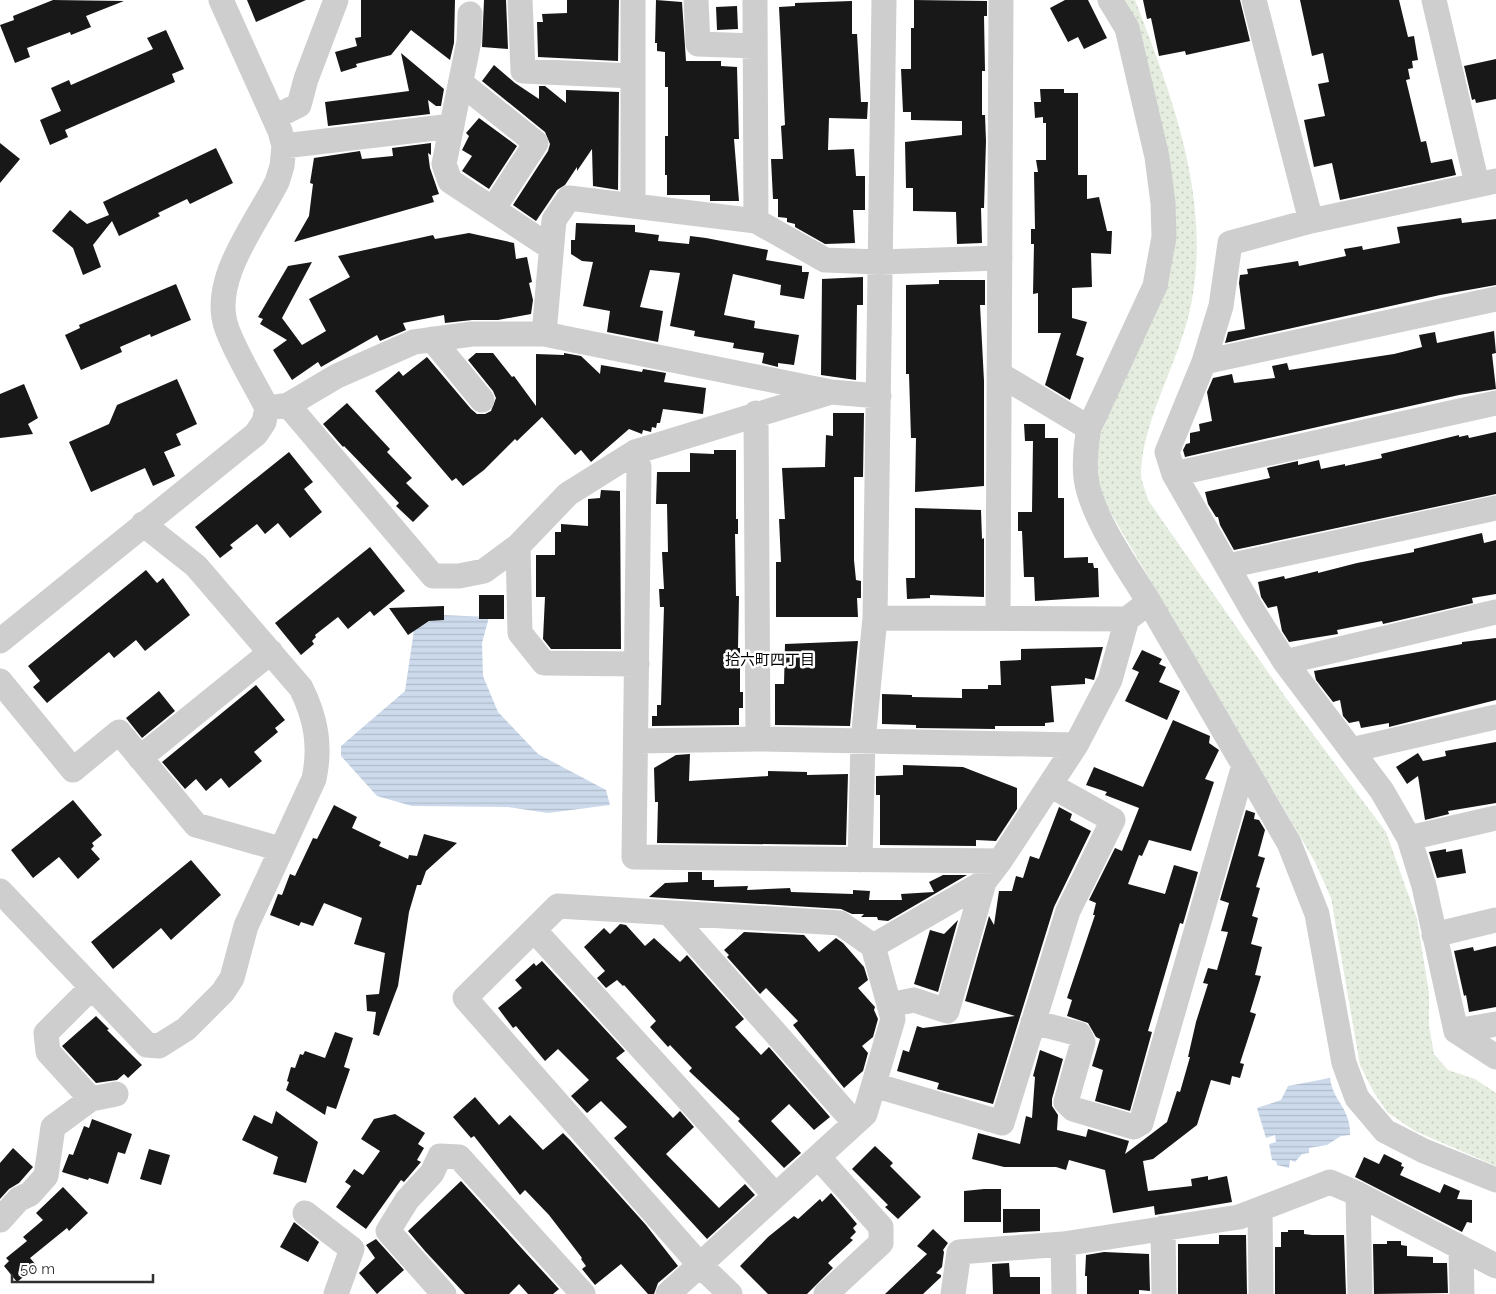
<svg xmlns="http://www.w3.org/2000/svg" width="1496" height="1294" font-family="Raleway,'Noto Sans JP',sans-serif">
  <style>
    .green { fill: url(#green-dots) }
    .water { fill: url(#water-rules) }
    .building { fill: #181818 }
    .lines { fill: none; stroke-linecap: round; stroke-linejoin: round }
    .minor { stroke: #cecece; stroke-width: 25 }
    .labels { text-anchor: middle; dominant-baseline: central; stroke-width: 5; stroke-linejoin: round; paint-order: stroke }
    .neighbourhood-label { font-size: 15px; fill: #000; stroke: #fff }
  </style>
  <defs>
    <pattern id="green-dots" width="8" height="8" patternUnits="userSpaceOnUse" patternTransform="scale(1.25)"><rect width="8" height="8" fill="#e4eddf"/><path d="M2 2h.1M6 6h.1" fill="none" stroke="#c4ccc0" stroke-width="1.8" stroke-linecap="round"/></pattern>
    <pattern id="water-rules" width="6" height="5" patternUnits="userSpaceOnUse" patternTransform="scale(1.25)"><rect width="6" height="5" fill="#ccdaec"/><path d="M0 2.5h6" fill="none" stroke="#b0bccb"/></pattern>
  </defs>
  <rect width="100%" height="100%" fill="#fff"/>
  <path class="green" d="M1121,0H1135C1172,96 1212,200 1191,305C1180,360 1144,416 1141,471C1140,480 1146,491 1148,500L1286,698L1386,832L1417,919L1429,993V1026L1434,1054L1448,1070L1475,1079L1496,1093V1166L1415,1131L1387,1112L1373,1091L1360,1065L1331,898L1315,862L1105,503L1097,477L1094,453L1109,411L1126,372L1162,301L1170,266Z"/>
  <path class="water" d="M441,615L489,617L482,643L483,676L498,712L538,754L606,790L610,805L548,813L508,807L412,806L377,796L341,756V746L405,691L414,630Z
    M1330,1078C1333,1102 1351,1108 1350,1135L1341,1136L1327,1145L1309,1148V1153L1302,1154L1295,1162L1290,1160L1289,1168L1277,1165L1276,1161L1272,1160L1269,1144L1276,1142L1275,1135L1266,1138L1257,1108L1281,1100L1288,1086Z"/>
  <path class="building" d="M53,0L124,1L86,16L91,27L71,35L70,32L27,48L30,57L15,63L0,25L14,20L13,16Z
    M247,0H306L256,22Z
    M361,0H455L454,43L450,60L411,30L391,55L356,64L357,67L341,72L335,52L357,46L355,38L361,37Z
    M484,0H506L508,49L482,47Z
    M567,0H619L618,61L538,57L537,22H543L542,14L567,13Z
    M656,0L682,2L686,61H721V66L737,67L739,139H734L739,201H710V195H667V175H665V136H668V87H665V52L657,51V43H655Z
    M914,0L987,1V16H984L985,71H982V115H985L986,141L984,208H981L982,243L957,244L956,212L913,211V188H906L905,142L962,135V121L911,120V112H903L901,69H911V28H914Z
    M1065,0H1088L1107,38L1084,49L1078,37L1068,42L1050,8Z
    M1143,0H1240L1250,41L1186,55L1185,51L1159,56L1151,18L1147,19Z
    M1300,0H1399L1408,37L1414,36L1418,60L1412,61L1413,68L1408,69L1410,79L1406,80L1421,142L1426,141L1431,163L1452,159L1456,175L1340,200L1332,163L1314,167L1304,120L1325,116L1318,84L1329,82L1323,53L1312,56Z
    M852,1V34H857L861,102H868L867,119L829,118L828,150L854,149L856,176H865V210H853L855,243L825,244L795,227V224L787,222V218L778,217V199H773L771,159H783L781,126L785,125L779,7L795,6V3Z
    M737,6L738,29L717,30L716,7Z
    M166,30L184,69L172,74L175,82L65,130L68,137L50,145L40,120L61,111L51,88L69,80L71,85L153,49L147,38Z
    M401,53L444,89L441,106H436L428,100L430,114L328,126L325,102L409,91Z
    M1496,59V99L1476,103L1475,99L1472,100L1464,66Z
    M494,65L515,83L539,99V86H545L566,103V90L619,92L618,190L593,186L592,149L577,171V167L565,185L557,190L536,221L513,205L548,151L550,144L545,132L482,81Z
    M1040,89H1064V93H1078V175H1087V199L1099,197L1107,231H1112L1111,254L1091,253L1092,287L1072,288V318L1087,322L1076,355L1084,358L1070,400L1045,385L1061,333H1038V293L1033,294L1034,244H1031V229H1035L1034,172H1038L1036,160H1046V123H1043V117L1035,118L1034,102H1041Z
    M479,118L517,146L489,189L462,171L472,156L462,150L469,136L466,133Z
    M0,143L20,159L0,183Z
    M431,143V155L428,153L430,168L439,194L432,196L434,202L294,242L309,216L313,184L310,183L314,158L360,151L362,159L393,156L392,148Z
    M216,148L233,183L190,204L187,199L158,213L160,216L119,236L112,221L93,245L101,267L83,275L73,248L52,231L70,210L87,224L109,215L103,202Z
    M1461,218L1462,223L1496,219V285L1440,295L1225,343L1228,332L1245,329L1239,283L1240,275L1248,274L1247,269L1298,261L1299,266L1346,256L1344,249L1362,246L1363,250L1400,243L1397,227Z
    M576,223L635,225V232L659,235L658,241L689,244L690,236L706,238L768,250L766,260L802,266V272H809L804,299L780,295L781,285L733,274L724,315L755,321L754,328L799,335L794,365L778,363V367L762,363L764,353L733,348L734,343L694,336L695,331L670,326L680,273L650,270L640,307L663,311L658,342L607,332L610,311L583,306L593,262L582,261L571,254V240H575Z
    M469,233L514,243L516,259L527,257L532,282L529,283L533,300L531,314L498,320H472L445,323L444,315L403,323L406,330L380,341L377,335L321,367L318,362L292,380L273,350L287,340L260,324L263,319L258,317L288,266L312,262L282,318L302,345L326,331L309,299L350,277L338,256L433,235L435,239Z
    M863,277V305H857L856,380L821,375L822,279Z
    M939,280H985V305H980L984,381V486L915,492L916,438H911L909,374H906V285L939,284Z
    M176,284L191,320L151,337L150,334L120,347L122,352L81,370L65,335L80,328L79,325Z
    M1494,331L1496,353L1492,354L1496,389L1459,395L1185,457L1183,450L1186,444L1190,443V433L1200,431L1199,424L1212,421L1207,392L1213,378L1232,374L1234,383L1275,378L1272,366L1287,363L1289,370L1394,354L1422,347L1419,335L1435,332L1437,343Z
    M476,353H493L512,377L514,376L536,406V354L564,355V353L581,356L600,374L601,365L642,372L643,369L666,373L664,382L706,388L703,414L663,409L660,423H657L656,428L652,427L651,432L643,430L642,434L629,429L591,462L581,450L575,455L542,417L517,441L515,439L484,470L463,486L456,478L452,481L375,391L399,371L403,376L427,357L471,409L477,414H485L491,411L496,398L493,391L468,360Z
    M177,379L197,424L176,434L181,445L164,452L175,476L153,486L145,468L91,492L69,442L109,424L117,405Z
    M24,384L38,418L28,424L33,434L0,438V394Z
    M347,403L390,449L387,452L412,478L406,483L429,506L413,522L396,506L399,503L344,446L343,447L323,424Z
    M833,413H864L863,477H854V560L856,580L861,581V598H857L858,617H776V562H781L779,519H785L782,468L825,467L826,435L833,436Z
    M1024,424H1045V438H1058V498H1064V558L1088,557V563H1093L1094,568H1098L1099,597L1035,601L1034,577H1024L1022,531H1018V512H1032L1033,441H1025Z
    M1496,432V494L1234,550L1220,525L1218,517H1216L1208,504L1205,492L1270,478L1267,468L1298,461V465L1319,460L1321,469L1345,464V466L1382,458L1381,454L1459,435V437L1468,435L1469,438Z
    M714,450H736V519H738V534H735L736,596H739L738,648H740V692H743V708H739V725L652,726V716H657V705H661L664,607H660L659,589H664L662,552H668L667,504H656L657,472H690V453L714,454Z
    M289,452L313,482L304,489L322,512L290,538L278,523L265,534L257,524L230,545L233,548L220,558L195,527Z
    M601,490L620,491L621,649H551L543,639L545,597H536V555H555V532H561V524L588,526V499L600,498Z
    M915,508L981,510L982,539L984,538V597L930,595V598L907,599L906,578H915Z
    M1482,533L1484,543L1496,540V594L1472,598L1473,603L1383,624L1382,621L1337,630L1338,634L1289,642L1282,631L1277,606L1268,608L1261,597L1258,582L1284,576L1285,579L1318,571V573L1357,563L1414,552V549Z
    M370,547L405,591L374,616L370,611L348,629L338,617L315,635L316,637L312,641L314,644L301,655L275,623Z
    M146,570L157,583L163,578L190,615L145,651L136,640L114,658L109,652L47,703L33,687L40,681L28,666Z
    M479,595H504V619H479Z
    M444,606V620L429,621L408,635L389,608Z
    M1496,638V700L1389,727V723L1361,728L1359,721L1349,723L1343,716L1340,700L1333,702L1316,680L1314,671L1462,644V642Z
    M858,641L850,726L775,725V684H784L785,644Z
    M1103,647L1094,680L1085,678V684L1051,686L1054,722L1045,723V726H995V729L916,728V725L882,724V694L912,695V697L962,698V689H988V685H1001L1000,661L1021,660V649Z
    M1142,650L1162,659L1159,664L1166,667L1159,682L1180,691L1167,720L1125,701L1139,672L1132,669Z
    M256,685L285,720L275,728L278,732L254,752L262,761L229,788L221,778L206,791L196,779L185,789L162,762Z
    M159,691L175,711L142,738L126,718Z
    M1173,720L1210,736L1209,743L1219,750L1205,779L1214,782L1191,851L1149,840L1142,856L1139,855L1128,884L1165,894L1174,865L1198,872L1183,924L1180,923L1148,1031L1152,1032L1130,1111L1095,1101L1103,1070L1092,1066L1100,1039L1096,1037L1088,1023L1067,1016L1072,1000L1067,998L1095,915H1093L1096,903L1089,900L1115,848L1122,851L1139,808L1105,795L1107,792L1086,785L1094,767L1143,787Z
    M1496,742V803L1448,811L1449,814L1425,820L1418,776L1407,784L1396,767L1418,753L1423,761L1446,756L1445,751Z
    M690,754L689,781L768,776V771L807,772V775L848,774L846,845L657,843L658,802H655L654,768L676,755Z
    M903,765L963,767L1017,788V809L996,841L976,840V846L880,845V795H876V776L903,775Z
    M73,800L102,835L92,843L94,846L91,849L100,859L78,879L59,857L33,878L11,850Z
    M334,805L357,817L352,828L381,842L379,846L408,859L409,855L417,856L424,834L457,843L426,871L421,885H417L409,912L398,986L379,1036L373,1034L376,1012L367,1011L366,995L379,994L385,953L354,944L362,918L324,903L313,926L301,922L299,926L270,915L278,894L282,895L290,874L295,876L313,838L317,839Z
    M1059,807L1072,814L1070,820L1091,831L1054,907L993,1104L937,1089L939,1083L897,1071L903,1050L909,1052L917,1026L923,1028L1015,1016L965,1001L989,916L994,925L999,891H1012L1016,876L1023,878L1030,856L1039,859Z
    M1246,810L1255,813L1254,819L1259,820L1265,830L1258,856L1265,858L1256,887L1260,888L1252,916L1258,918L1251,944L1262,947L1255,975L1261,976L1250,1012L1256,1014L1240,1063L1244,1064L1240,1078L1232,1076L1230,1085L1211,1080L1197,1125L1153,1159L1143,1161L1148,1191L1192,1186L1191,1179L1208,1176V1180L1227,1176L1232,1202L1155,1215L1154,1206L1113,1213L1105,1170L1069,1160L1066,1170L1056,1167H1004L972,1159L978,1133L1020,1144L1026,1116L1032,1118L1035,1077L1033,1076L1040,1050L1063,1059L1052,1099V1106L1058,1115L1057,1130L1086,1137L1088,1129L1129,1141L1125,1154L1167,1122L1177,1091L1180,1092L1190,1057H1188L1196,1022L1208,984L1203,983L1208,968L1217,970L1228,932L1221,931L1229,903L1220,900Z
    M1446,849V852L1462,849L1466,873L1437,878L1429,852Z
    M191,860L221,895L171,940L161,928L113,969L91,942Z
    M688,872H702V880H714V887L748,886L747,890L790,888L791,892L853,894V890L870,891L869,900H902L901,894L934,892L929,882L943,875H967L888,921L878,920L877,917H861L864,914H852L841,909L649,897L665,883L688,882Z
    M958,920L938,992L914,984L930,930L944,934Z
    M620,924L626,925L645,946L654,938L680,962L687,955L744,1019L735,1027L761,1055L769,1047L830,1117L814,1130L789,1104L771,1121L801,1153L784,1168L738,1121L740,1119L689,1071L692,1068L670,1045L668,1047L650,1027L656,1021L624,985L623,986L617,980L606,988L597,978L605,971L584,947L604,928L610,934Z
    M744,932L804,935L819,952L836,938L843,943L864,967L868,980L858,988L875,1007L874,1010L878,1019L873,1037L862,1046L868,1053L863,1071L844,1088L793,1025L798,1021L766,988L760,994L727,957L729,955L724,950Z
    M1496,946V1007L1469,1012L1466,995L1464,996L1454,951L1473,947L1474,951Z
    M542,961L625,1051L616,1058L673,1118L680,1111L694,1127L666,1154L719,1208L745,1184L755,1195L707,1239L614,1138L627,1127L601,1101L587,1113L571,1096L589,1080L558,1049L545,1061L516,1026L513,1028L498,1008L522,988L515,980L534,963L536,966Z
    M96,1016L109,1029L107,1030L142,1065L128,1078L124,1074L117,1080L96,1083L62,1046Z
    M335,1032L353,1038L344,1067L350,1069L336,1109L327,1106L325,1115L286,1090L289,1082L287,1081L291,1067L295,1068L300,1054L303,1055L305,1051L325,1058Z
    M475,1097L499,1125L510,1115L543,1150L563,1133L570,1140L646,1225L678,1266L658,1283L654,1294H648L621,1264L595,1285L582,1269L586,1266L581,1259L582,1258L549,1215L525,1190L520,1195L474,1136L471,1138L453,1117Z
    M276,1111L318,1142L306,1183L273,1174L278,1157L242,1140L254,1115L272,1124Z
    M395,1114L425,1133L418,1144L424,1148L417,1160L421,1162L404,1182L401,1180L366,1229L336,1207L351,1186L345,1182L354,1169L363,1175L380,1151L361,1139L374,1119Z
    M92,1119L132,1134L125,1154L118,1152L108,1184L89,1178L88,1180L62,1172L69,1154L73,1155L84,1126L89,1128Z
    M875,1146L893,1163L890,1166L921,1197L898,1219L885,1207L888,1205L852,1169Z
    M13,1148L33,1167L19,1183L9,1189L0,1199V1163Z
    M149,1149L170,1155L161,1185L140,1179Z
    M1384,1154L1402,1163L1401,1166L1404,1167L1400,1175L1440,1193L1444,1184L1460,1191L1457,1199L1472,1200V1223L1467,1222L1462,1232L1355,1177L1364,1157L1379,1164Z
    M461,1181L525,1252L559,1289L553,1294H528L519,1284L509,1294H465L425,1251L408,1231Z
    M63,1187L88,1213L69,1231L67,1228L30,1258L37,1266L17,1282L4,1266L9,1261L6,1258L27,1241L23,1237L43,1220L36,1213Z
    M984,1189H1001V1222H964V1191Z
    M831,1193L857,1224L853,1228L856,1232L850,1238L853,1240L828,1263L833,1268L807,1294H768L740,1266L768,1237L794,1216L798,1219L820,1199L822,1202Z
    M1003,1209H1040V1231L1003,1233Z
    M294,1222L319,1242L308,1262L280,1247Z
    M933,1229L948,1243L943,1250L944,1252L942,1267L936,1273L941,1275V1277L923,1294H885L927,1254L917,1246Z
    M1288,1230H1304V1234L1312,1235H1344L1346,1294H1275V1247H1281V1232H1288Z
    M1219,1235H1246L1247,1294H1178V1244H1219Z
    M376,1239L404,1270L377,1294L359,1273L375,1258L366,1245Z
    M1387,1241H1401V1245L1407,1246V1256L1433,1257V1263H1447L1448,1293L1374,1294L1373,1244H1387Z
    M1104,1252L1149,1254L1150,1291L1139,1290V1294H1087V1276H1085L1086,1255Z
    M1009,1263L1010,1277H1040V1294H993L992,1264Z"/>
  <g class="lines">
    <path class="minor" d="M520,0L523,71L633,76
      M696,0L698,44L755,46
      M755,0L756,221L825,260L879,262L1000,258
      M1110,0L1127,28L1157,157L1163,203L1164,237L1155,286L1089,428C1086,445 1084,461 1086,478C1091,517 1129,569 1149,602
      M1254,0L1311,221
      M1434,0L1477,184
      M470,14L469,41L444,164L450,181L550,247
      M461,83L536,143L493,209
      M275,117L299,105L306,79L336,0
      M284,146L452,126
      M1496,181L1311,221L1230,243L1221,306L1204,362L1167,452L1174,474L1254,613L1285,662L1382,791L1409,838L1424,886L1456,1031L1496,1024
      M633,206V0
      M544,334L554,220L569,198L756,221
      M432,339L482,400
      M1204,362L1496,299
      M999,374L1089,428
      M288,405L433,576H459L484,571L518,546L568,494L635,452L831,392
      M274,407L288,405L337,376L414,342L472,334H544L831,392L879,396
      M756,413L758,739
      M635,452L639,467L634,857L1000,861L1076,745L1110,680L1127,619L1149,602L1289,843L1317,914L1344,1063L1357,1098L1385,1131L1424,1151L1496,1180
      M1174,474L1496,403
      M518,546L520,633L544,663L637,664
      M1228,566L1496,508
      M998,617L1001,0
      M875,618L1127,619
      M0,641L256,434L264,422L267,408C254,382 237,356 227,329C209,281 256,224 277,182L282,166L284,146L280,131L221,0
      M1285,662L1496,612
      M0,681L73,770L119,732L196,825L280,849
      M637,741L758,739L1076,745
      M1351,750L1496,717
      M140,758L271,652
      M1409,838L1496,818
      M860,860L863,741L875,618L884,0
      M0,891L147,1045L159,1046L186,1029L223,992L232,978L246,926L314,779C321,746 316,718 301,688L196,566L143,524
      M669,913L855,1123
      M534,930L775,1195
      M1434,935L1496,920
      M92,987L46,1033L48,1052L91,1099L116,1094
      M889,1005L914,1000L947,1011L984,882
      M1033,1022L1079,1034L1083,1042L1066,1102L1073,1109L1134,1127L1141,1123L1244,765
      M1456,1031L1496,1057
      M874,1085L1002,1123L1068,911L1113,820L1050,785
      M818,1157L881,1227V1243L826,1294
      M1358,1194L1360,1294
      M1260,1210L1261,1294
      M305,1213L352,1249L336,1294
      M0,1220L19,1199L30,1194L46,1176L53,1127L91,1099
      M1163,1228L1164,1294
      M1063,1244L1064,1294
      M1461,1250L1462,1294
      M444,1294L388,1231L407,1200L432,1173L440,1156L459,1157L583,1294
      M668,1294L865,1114L893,1019L873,946L984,882L1000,861
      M730,1294L700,1265L465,998L558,906L840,923L873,946
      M953,1294L959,1252L1063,1244L1239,1217L1330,1182L1358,1194L1496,1266"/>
  </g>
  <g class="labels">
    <g class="neighbourhood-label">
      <text x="770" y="660">拾六町四丁目</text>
    </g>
  </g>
  <path d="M12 1274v8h141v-8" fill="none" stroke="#313131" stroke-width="2.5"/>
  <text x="20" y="1274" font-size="15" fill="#313131" stroke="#ffffff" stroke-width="4" paint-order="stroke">50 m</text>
</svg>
